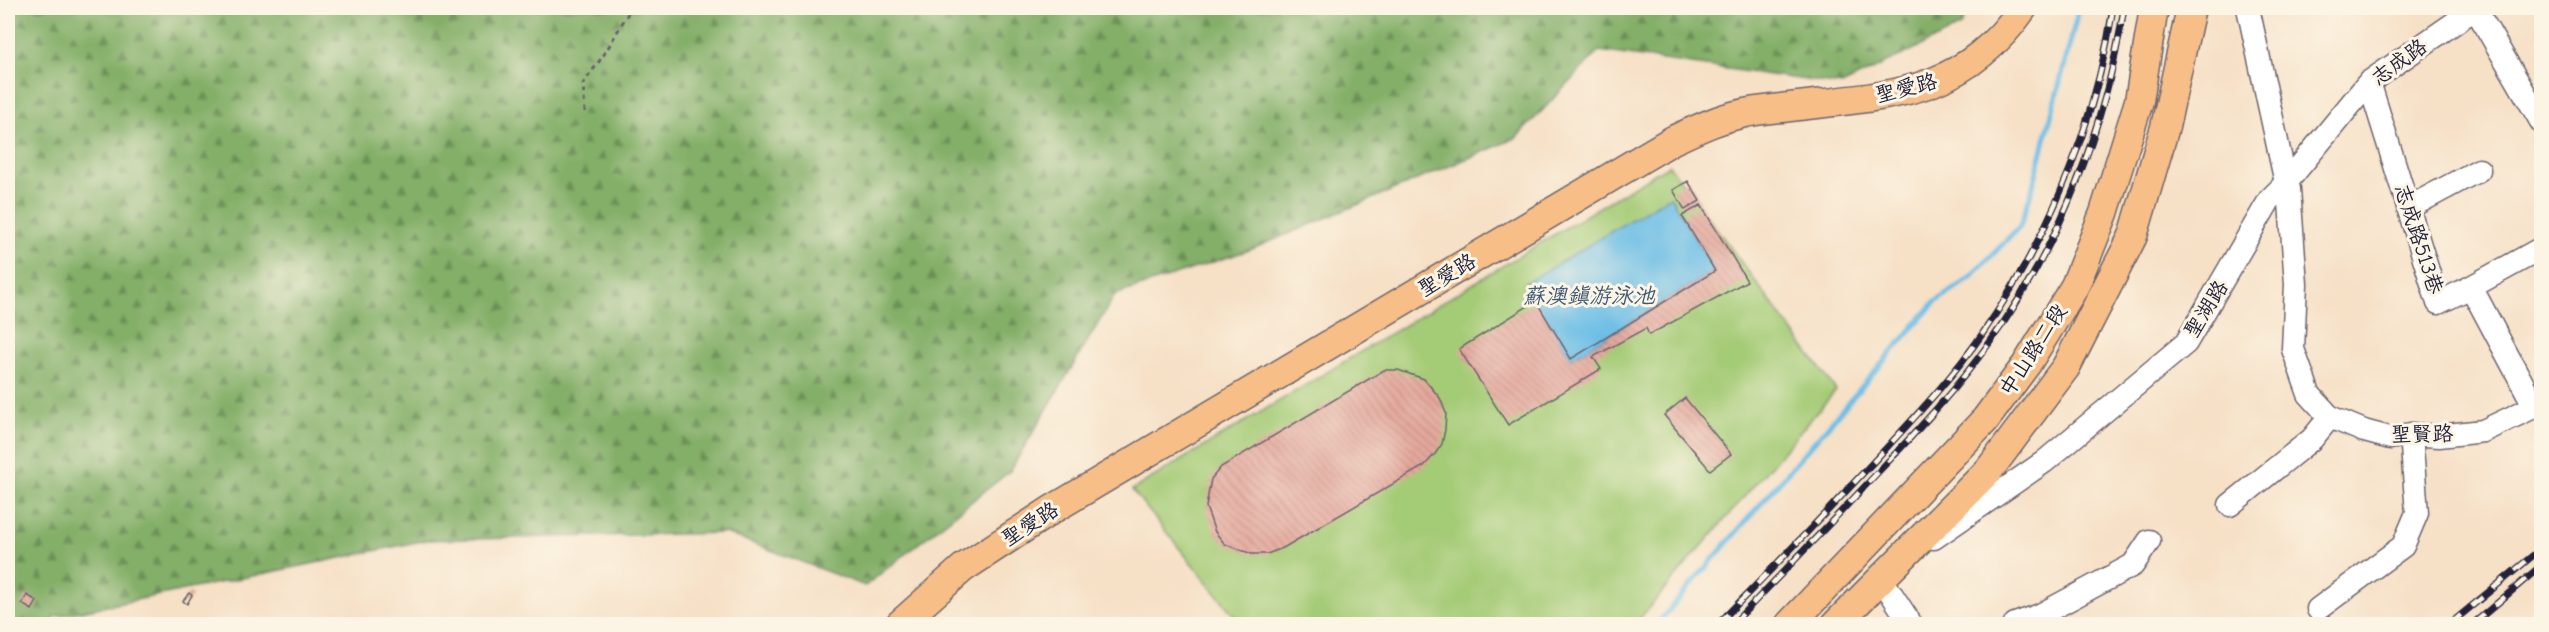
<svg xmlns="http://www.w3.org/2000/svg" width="2549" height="632" font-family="'Comic Neue','LXGW WenKai TC',sans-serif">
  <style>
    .grass { fill: #a4cb76; stroke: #637658; stroke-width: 1.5 }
    .forest { fill: url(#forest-firs); stroke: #526851; stroke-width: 1.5 }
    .water { fill: #6bbde6; stroke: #467090; stroke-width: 1.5 }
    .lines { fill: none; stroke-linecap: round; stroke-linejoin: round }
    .stream { stroke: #6bbde6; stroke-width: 5 }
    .building { fill: url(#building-back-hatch) }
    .minor-casing { stroke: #6c646c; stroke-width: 25 }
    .major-casing { stroke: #6c646c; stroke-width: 31 }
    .path { stroke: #6c646c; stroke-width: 3; stroke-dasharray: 4.5 4.5; stroke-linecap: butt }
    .minor { stroke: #fff; stroke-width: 22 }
    .major { stroke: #f7be87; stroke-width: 28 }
    .rail-casing { stroke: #22223b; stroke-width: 7 }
    .rail { stroke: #fcf5e5; stroke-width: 4.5; stroke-dasharray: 14; stroke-linecap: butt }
    .labels { text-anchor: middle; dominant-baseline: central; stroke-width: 6; stroke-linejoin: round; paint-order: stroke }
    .street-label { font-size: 21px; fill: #22223b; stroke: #fcf5e5 }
    .water-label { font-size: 22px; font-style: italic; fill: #3c5877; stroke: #fcf5e5 }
  </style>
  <defs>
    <pattern id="forest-firs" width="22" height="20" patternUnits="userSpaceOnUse" patternTransform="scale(1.5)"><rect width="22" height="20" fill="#83af67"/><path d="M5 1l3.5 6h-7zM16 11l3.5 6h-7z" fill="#6b8e56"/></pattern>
    <pattern id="building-back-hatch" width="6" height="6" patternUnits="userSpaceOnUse" patternTransform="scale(1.5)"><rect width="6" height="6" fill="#e4a89c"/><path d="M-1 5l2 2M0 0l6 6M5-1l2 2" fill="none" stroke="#c39087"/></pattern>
  </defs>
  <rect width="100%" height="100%" fill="#fcf5e5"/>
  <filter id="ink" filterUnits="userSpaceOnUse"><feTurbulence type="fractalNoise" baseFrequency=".0167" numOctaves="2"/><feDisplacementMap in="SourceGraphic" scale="12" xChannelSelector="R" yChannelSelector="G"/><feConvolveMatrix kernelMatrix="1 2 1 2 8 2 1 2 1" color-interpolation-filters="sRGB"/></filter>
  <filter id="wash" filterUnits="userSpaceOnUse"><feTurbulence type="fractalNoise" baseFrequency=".008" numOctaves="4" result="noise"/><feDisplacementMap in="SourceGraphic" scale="24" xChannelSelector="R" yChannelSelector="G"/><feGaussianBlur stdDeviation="1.35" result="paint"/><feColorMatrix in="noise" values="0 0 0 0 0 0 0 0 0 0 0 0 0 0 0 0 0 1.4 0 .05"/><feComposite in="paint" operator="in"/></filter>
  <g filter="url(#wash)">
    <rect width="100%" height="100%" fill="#f6e0c6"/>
    <path class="grass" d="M1669,165L1836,390L1635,624H1241L1132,490Z"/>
    <path class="forest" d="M8,8H1969L1961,26L1842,85L1599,51L1516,138L1252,249L1115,295L1010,471L865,586L725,533L427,540L53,617L55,624H8Z"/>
    <path class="water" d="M1670,196L1715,271L1571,359L1524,284Z"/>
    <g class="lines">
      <path class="stream" d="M1657,624L1934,303L1971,277L2020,226L2032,190L2079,8"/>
    </g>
    <g id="blocks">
      <path class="building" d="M1688,181L1700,201L1685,210L1673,190Z
        M1701,205L1747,281L1649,335L1646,328L1593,357L1601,369L1508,425L1459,349L1536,301L1571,359L1715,271L1682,216Z
        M1384,370H1398L1424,379L1440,398L1446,413L1445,430L1442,444L1435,454L1424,466L1283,548L1267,554H1252L1225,544L1215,532L1206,507L1211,479L1221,467Z
        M1685,398L1731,454L1710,470L1664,415Z
        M189,593L192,595L187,604L183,601Z
        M27,595L37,601L32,610L22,604Z"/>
    </g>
  </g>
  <g filter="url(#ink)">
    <use href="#blocks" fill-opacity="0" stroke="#6c646c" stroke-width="1.5"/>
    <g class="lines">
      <defs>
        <path id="minor" d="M2475,8L2542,123
          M2476,8L2369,82L2286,183L2289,189L2296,284L2293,349L2309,394L2330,417L2364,431L2390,438L2411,434L2439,436L2483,431L2542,403
          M2369,82L2438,303L2471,287L2535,407
          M2408,208L2479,170
          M2471,287L2542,248
          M2230,505L2312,439L2330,417
          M1934,538L2044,462L2186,343L2270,199L2286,183L2248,8
          M1881,578L1911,624
          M2318,609L2403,546L2417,513L2411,434
          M2015,624L2040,615L2133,565L2149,541"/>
        <path id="major" d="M900,624L963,568L1053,509L1673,140C1695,130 1717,119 1741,114C1757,110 1774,109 1790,107C1889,95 1961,97 2023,8
          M1790,624L1985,420L2026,365L2075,286L2104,213L2139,101L2154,8
          M1836,624L1989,470L2066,367L2133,236L2165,127L2191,8"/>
      </defs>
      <use href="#minor" class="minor-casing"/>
      <use href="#major" class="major-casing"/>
      <path class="path" d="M585,112L583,84L605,53L631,8"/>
      <use href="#minor" class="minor"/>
      <use href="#major" class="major"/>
      <defs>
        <path id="rail" d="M1718,624C1772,569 1825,514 1878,457C1915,417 1952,378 1983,333C2050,235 2095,125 2113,8
          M1733,624C1782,573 1832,522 1880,470C1919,429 1957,388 1990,342C2061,244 2105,127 2124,8
          M2450,624L2542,548
          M2473,624L2542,565"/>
      </defs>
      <use href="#rail" class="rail-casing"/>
      <use href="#rail" class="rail"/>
    </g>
  </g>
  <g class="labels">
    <g class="street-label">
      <text transform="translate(2399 62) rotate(-36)">志成路</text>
      <text transform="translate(1906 88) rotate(-14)">聖愛路</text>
      <text transform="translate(2419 239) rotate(72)">志成路513巷</text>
      <text transform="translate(1447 275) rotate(-31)">聖愛路</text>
      <text transform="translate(2206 309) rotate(-58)">聖湖路</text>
      <text transform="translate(2033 350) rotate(-57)">中山路二段</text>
      <text transform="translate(2422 434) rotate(-1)">聖賢路</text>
      <text transform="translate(1030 524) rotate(-33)">聖愛路</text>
    </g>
    <g class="water-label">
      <text x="1589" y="296">蘇澳鎮游泳池</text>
    </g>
  </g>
  <rect width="2549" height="632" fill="none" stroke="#fcf5e5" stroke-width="30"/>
</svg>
